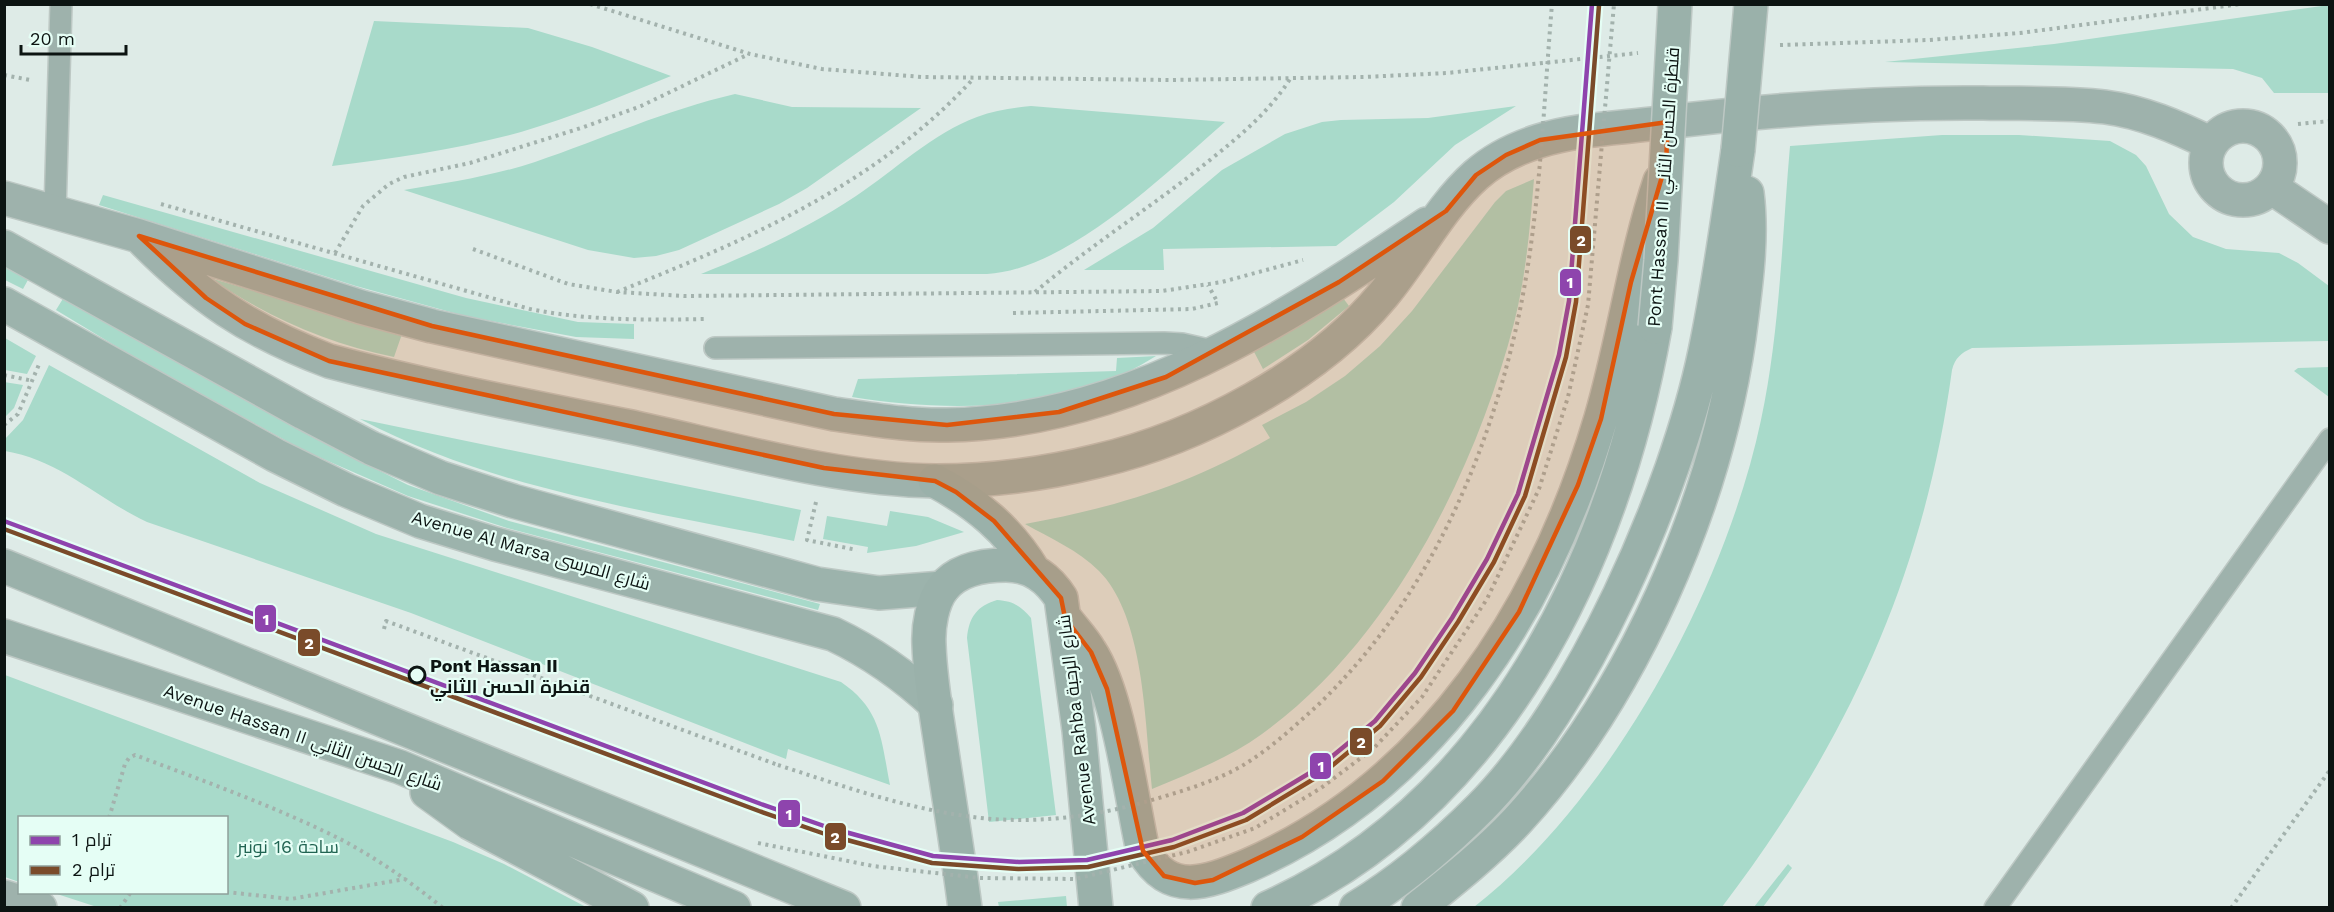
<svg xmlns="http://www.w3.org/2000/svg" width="2334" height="912" font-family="'Work Sans',Cairo,sans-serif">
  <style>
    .green { fill: #a8daca }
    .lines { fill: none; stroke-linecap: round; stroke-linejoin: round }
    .service-casing { stroke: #bdc8c4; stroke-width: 24 }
    .minor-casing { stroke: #bdc8c4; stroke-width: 36 }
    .tertiary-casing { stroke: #bdc8c4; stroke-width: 36 }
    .primary-casing { stroke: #bdc8c4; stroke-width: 36 }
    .trunk-casing { stroke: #bdc8c4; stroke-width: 36 }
    .path { stroke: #a3b2ad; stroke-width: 4; stroke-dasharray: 3 4.5; stroke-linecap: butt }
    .service { stroke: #9eb2ac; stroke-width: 21 }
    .minor { stroke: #9eb2ac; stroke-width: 33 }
    .tertiary { stroke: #9eb2ac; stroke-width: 33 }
    .primary { stroke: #9cb3ac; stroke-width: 33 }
    .trunk { stroke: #9ab1aa; stroke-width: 33 }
    .trunk-bridge-casing { stroke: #bdc8c4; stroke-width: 36; stroke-linecap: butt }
    .path-bridge { stroke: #a3b2ad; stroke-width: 4; stroke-dasharray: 3 4.5; stroke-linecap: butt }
    .trunk-bridge { stroke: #9ab1aa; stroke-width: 33 }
    .tram-1-casing { stroke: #e5fef5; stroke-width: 9 }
    .tram-2-casing { stroke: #e5fef5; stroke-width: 9 }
    .tram-1 { stroke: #8e44ad; stroke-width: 4.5 }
    .tram-2 { stroke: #7a4b2a; stroke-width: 4.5 }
    .marked { fill: #dd560c; fill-opacity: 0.2; stroke: #dd560c; stroke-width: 4.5; stroke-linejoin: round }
    .stop-dot { fill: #e5fef5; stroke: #0c1412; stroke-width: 3 }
    .labels { text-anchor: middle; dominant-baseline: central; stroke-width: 4.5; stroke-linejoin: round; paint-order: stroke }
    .street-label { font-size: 18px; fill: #0c1412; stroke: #e5fef5 }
    .stop-label { font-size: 18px; font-weight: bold; fill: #0c1412; stroke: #e5fef5; text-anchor: start }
    .park-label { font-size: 18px; fill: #216452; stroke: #e5fef5 }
    .line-badge { stroke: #e5fef5; stroke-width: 2 }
    .badge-label { font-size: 16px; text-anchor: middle; font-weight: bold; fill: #fff }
  </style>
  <rect width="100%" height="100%" fill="#deebe7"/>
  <path class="green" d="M2329,5V93H2274L2262,78L2233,69L1885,62L2054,44Z
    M374,21L528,28L592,47L671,76C622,96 572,117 521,132C459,149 395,158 332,166Z
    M735,94L792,107L921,108L807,188L779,204L679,250L656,256L634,258L588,250L404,190C448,183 492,176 535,162C602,139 666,110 735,94Z
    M1031,106L1225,122C1166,173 1067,270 987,274H701C756,252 806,229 856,196C895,170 933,133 977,117C995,110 1013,108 1031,106Z
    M1516,106L1455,145L1394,202L1336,246L1163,249L1164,270H1084L1153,228L1222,170L1285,134L1322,122L1341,120L1428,118Z
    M1942,135H2019L2110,141L2136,155L2146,166L2169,214L2193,237L2226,249L2279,253L2298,263L2329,286V341L1972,348C1961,353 1955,358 1952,370C1924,576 1847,743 1722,907H1474C1611,800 1725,590 1761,420C1780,331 1782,237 1790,146Z
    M1534,179C1530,227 1526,276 1514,323C1475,473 1390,642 1262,734C1229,758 1190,773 1152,789C1145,725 1145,617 1099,571C1078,550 1050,538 1025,524C1118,507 1188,485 1270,438L1262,425L1306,402L1345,376L1380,346L1412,311L1495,202L1506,191Z
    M103,195L466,298L578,322L634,324V339L576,337L465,316L356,286L99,205Z
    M4,266L29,278L23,289L5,280Z
    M210,278L402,334L394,357C326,343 267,317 210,278Z
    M64,297L312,437L408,485L509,521L820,604L818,610L507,528L408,496L305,451L147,365L56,310Z
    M1343,298L1349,306L1308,340L1263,369L1252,348Z
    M5,338L36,356L27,374L5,370Z
    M1156,356C1068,412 952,413 852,397L858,379L1116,371L1117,358Z
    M49,365L260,483L376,534L841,682C882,710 881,740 890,785L788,749L786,759L411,613L147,522C98,499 60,460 5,451V439L23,420Z
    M2329,367V397L2294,371L2298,368Z
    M4,382L23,385L14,408L5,417Z
    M360,419L801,510L794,541C646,510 495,490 360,419Z
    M890,511L928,517L964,532L916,546L867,553L868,547L823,539L827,516L887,526Z
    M997,600C1013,601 1021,606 1031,618L1056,815L989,822L967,638C969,617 977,606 997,600Z
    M5,675L453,842L504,864L586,907L100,908L54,893L226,892V818H20L19,882L5,877Z
    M1788,864L1792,868L1763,907H1754Z
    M1066,896L1067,907H999L998,902Z"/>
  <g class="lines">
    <defs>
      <path id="service" d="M55,212L61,4
        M715,348L1164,343L1182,344L1217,352
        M1995,908L2330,439"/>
      <path id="minor" d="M2206 163a37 37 0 1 1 74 0a37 37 0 1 1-74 0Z
        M2271,187L2330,227
        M4,198L139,236L361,307L432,326L834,414C871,419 909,426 947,425C1128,422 1282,321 1427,224
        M139,236C199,297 249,331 329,361C427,387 527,406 626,426C725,447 836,480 936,481C990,481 1045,474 1097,461C1197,438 1317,375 1383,295C1415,257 1439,208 1476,175C1493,160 1517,148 1539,141C1576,129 1620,128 1659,123C1766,110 1875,102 1983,103C2024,104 2065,102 2105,107C2143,112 2177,127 2210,143"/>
      <path id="tertiary" d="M4,897L40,908"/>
      <path id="primary" d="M4,247L304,413L371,448L441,478L513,501L817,584L879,593L943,588
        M4,304L275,455L346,490L420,521L495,544L833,634C873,653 904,675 936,705"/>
      <path id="trunk" d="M935,481C976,503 1009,530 1033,570
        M4,566L844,908
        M1065,618C1073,629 1083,639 1090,651C1119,695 1131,797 1143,851C1170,897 1206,883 1247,866C1434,784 1545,608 1601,418C1624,340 1634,259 1660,181
        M4,636L400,767L734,908
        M427,792L470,823L632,908
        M965,908C958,853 949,799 941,745C936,712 930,678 929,645C928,627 932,602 943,588C958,569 983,565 1006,565C1031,565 1048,578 1061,598L1079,730L1096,908
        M1268,908C1497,805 1613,563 1655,327
        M1356,908C1401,881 1443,845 1480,808C1581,707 1676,492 1705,352C1719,286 1728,218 1738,150
        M1418,908C1453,880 1487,853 1517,821C1632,696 1715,505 1739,338C1745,291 1753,240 1747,193"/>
    </defs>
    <use href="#service" class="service-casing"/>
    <use href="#minor" class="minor-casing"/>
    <use href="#tertiary" class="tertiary-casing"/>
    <use href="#primary" class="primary-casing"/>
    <use href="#trunk" class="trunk-casing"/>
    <path class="path" d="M590,4L750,54L822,69L922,77L1169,80L1364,77L1447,73L1638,53
      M1780,45L1929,40L2020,33L2241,4
      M4,75L30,80
      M2298,124L2330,121
      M161,204L530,309C590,321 648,320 708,319
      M473,249L568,284L617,292L684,296L1162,291L1222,282L1303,260
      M335,253L363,206L389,184L404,177L470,163L584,127L641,106L749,54
      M617,292C747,240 876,185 973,79
      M1035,292C1091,245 1153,206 1210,160C1241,135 1269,112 1290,79
      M1013,313L1192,309L1218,303L1208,285
      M4,375L33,381
      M4,425L18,414L40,362
      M816,502L807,540L857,550
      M384,629L386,621L778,765
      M109,818L125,764L129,758L135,755C204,781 279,808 344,841C379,860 412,883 443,908
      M226,892L291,899L405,879
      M120,908L131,892
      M392,908H414
      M2231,908L2330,770"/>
    <use href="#service" class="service"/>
    <use href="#minor" class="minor"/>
    <use href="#tertiary" class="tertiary"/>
    <use href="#primary" class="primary"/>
    <use href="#trunk" class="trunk"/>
    <defs>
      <path id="trunk-bridge" d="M1738,150L1751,4
        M1655,327L1661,260L1675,4"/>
    </defs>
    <use href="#trunk-bridge" class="trunk-bridge-casing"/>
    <path class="path-bridge" d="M778,765C840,785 901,807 966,816C1025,825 1088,818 1145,802C1176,793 1218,781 1245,764C1271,748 1295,726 1318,705C1424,603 1485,467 1517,324C1540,220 1543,111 1552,4
      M758,843L873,866L980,878L1075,879L1187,852L1255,828L1321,788L1374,748L1422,697L1487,599L1539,489L1568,397L1588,305L1614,4"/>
    <use href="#trunk-bridge" class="trunk-bridge"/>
    <defs>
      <path id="tram-1" d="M4,521L761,804L827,827L933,856L1019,862L1087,860L1172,840L1243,813L1318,768L1375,721L1415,673L1452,618L1487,559L1518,494L1559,355L1569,301L1592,4"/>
      <path id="tram-2" d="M4,529L759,811L825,834L932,863L1018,869L1088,867L1174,847L1246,820L1322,774L1380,726L1421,677L1458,622L1494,562L1525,496L1566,357L1576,302L1599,5"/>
    </defs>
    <use href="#tram-1" class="tram-1-casing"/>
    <use href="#tram-2" class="tram-2-casing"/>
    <use href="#tram-1" class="tram-1"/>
    <use href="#tram-2" class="tram-2"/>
  </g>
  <path class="marked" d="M1668,122L1666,163L1631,282L1601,419L1578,485L1519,612L1453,711L1383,781L1302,837L1213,880L1195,883L1164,876L1143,851L1107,689L1091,652L1065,618L1061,598L994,521L956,492L935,481L824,468L329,361L245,324L206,298L139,236L432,326L834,414L947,425L1059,412L1166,377L1339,282L1446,211L1476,175L1506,155L1540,140Z"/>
  <circle class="stop-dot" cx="417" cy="675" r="8"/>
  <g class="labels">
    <g class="street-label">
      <text transform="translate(1663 187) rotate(-86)">Pont Hassan II قنطرة الحسن الثاني</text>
      <text transform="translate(531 550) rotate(16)">Avenue Al Marsa شارع المرسى</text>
      <text transform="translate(1076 720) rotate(-97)">Avenue Rahba شارع الرحبة</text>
      <text transform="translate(303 737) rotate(19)">Avenue Hassan II شارع الحسن الثاني</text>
    </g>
    <g class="stop-label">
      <text x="430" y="665">Pont Hassan II<tspan x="430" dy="21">قنطرة الحسن الثاني</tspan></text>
    </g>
    <g class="park-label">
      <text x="288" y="846">ساحة 16 نونبر</text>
    </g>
  </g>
  <g class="line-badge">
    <rect x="1569" y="225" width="23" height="29" rx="6" fill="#7a4b2a"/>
    <rect x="1559" y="268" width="23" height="29" rx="6" fill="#8e44ad"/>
    <rect x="254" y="604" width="23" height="29" rx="6" fill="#8e44ad"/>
    <rect x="297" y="628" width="24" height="29" rx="6" fill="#7a4b2a"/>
    <rect x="1349" y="727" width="24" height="29" rx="6" fill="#7a4b2a"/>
    <rect x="1309" y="752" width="23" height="28" rx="6" fill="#8e44ad"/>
    <rect x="777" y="799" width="24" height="29" rx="6" fill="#8e44ad"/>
    <rect x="824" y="822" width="23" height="29" rx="6" fill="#7a4b2a"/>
  </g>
  <g class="badge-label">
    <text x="1581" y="246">2</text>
    <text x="1570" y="288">1</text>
    <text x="266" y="625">1</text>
    <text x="309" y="649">2</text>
    <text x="1361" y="748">2</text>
    <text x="1321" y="772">1</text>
    <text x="789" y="820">1</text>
    <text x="835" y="843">2</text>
  </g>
  <rect width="2334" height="912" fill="none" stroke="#0c1412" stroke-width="12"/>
  <rect x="18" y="816" width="210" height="78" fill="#e5fef5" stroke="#8ea09a" stroke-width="1.5"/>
  <rect x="30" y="836" width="30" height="9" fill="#8e44ad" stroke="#8ea09a" stroke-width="1.5"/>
  <text x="72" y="846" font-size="18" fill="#0c1412">ترام 1</text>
  <rect x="30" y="866" width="30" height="9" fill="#7a4b2a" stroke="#8ea09a" stroke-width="1.5"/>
  <text x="72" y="876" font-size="18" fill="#0c1412">ترام 2</text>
  <path d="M21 45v9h105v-9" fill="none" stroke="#0c1412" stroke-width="3"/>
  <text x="30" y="45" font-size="18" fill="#0c1412" stroke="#e5fef5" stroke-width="4.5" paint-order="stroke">20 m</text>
</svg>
